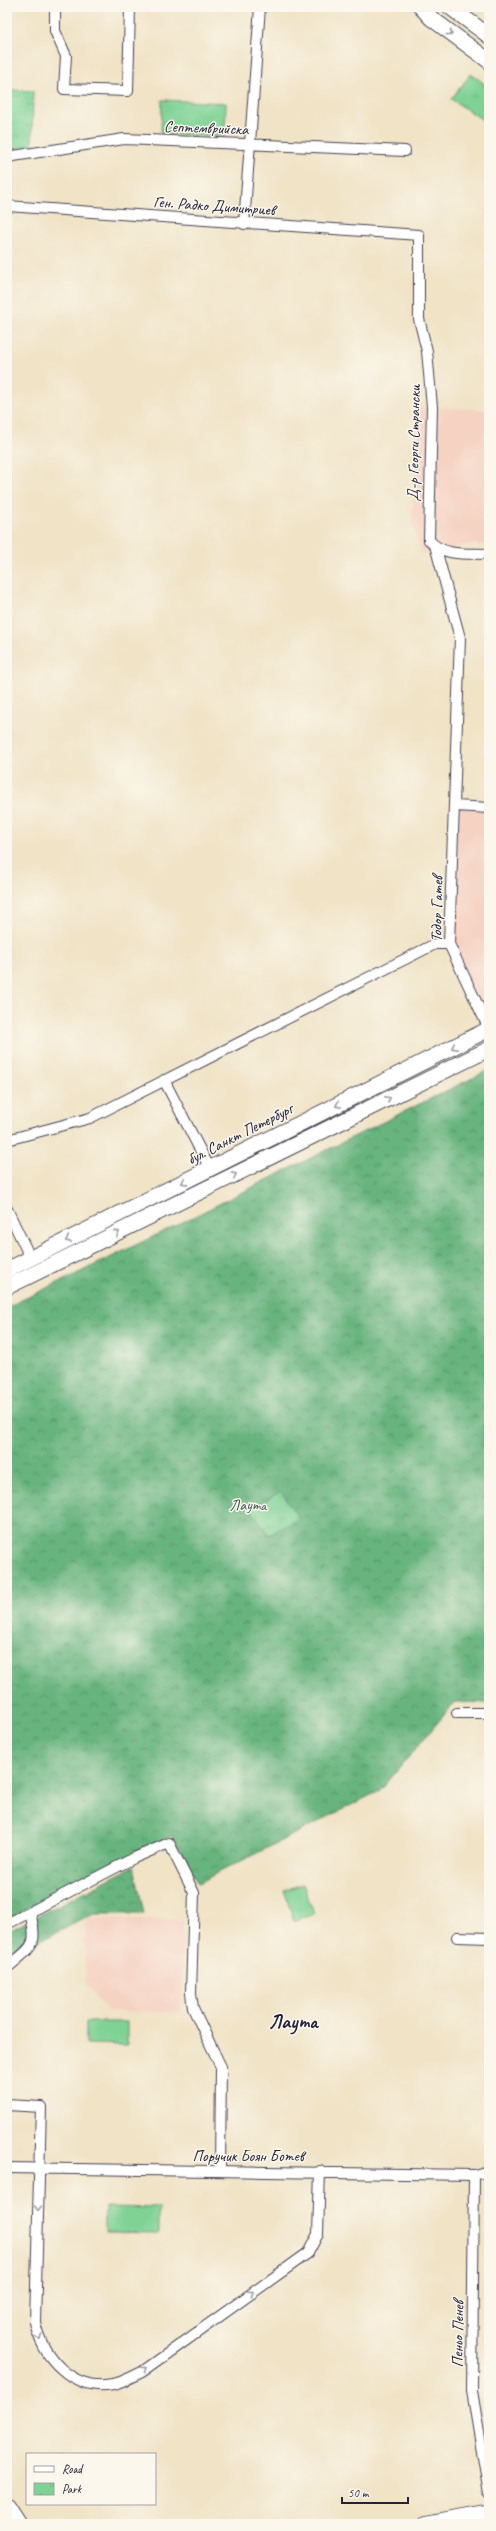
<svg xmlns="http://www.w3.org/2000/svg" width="496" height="2531" font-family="Caveat,sans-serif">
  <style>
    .built { fill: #f5d2c2 }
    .forest { fill: url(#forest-crowns); stroke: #446b5c }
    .park { fill: url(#park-tufts); stroke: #507a68 }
    .garden { fill: #7fd294; stroke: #507a68 }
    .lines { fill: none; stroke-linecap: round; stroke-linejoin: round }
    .street-casing { stroke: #413f50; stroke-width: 12 }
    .secondary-casing { stroke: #413f50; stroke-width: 16 }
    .primary-casing { stroke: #413f50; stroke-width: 17 }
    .street { stroke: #fff; stroke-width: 10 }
    .secondary { stroke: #fff; stroke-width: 14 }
    .primary { stroke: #fff; stroke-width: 15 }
    .oneway { stroke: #9c9ca7 }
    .labels { text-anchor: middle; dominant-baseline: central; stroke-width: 3; stroke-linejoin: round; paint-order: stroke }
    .street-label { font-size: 16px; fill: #22223b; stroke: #fbf7ec }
    .park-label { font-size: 16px; fill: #3e5756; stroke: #fbf7ec }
    .district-label { font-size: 20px; font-weight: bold; fill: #22223b; stroke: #fbf7ec }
  </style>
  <defs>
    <pattern id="forest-crowns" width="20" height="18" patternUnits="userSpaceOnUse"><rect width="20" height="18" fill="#67b47e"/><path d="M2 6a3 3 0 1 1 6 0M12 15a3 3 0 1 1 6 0" fill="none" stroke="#549268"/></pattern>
    <pattern id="park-tufts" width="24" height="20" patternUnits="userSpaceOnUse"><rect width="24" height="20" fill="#7fd294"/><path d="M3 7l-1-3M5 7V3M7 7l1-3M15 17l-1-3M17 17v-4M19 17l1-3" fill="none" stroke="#6db480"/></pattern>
  </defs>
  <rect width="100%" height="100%" fill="#fbf7ec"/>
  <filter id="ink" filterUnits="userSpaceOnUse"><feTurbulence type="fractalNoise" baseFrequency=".025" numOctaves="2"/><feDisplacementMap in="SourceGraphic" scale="8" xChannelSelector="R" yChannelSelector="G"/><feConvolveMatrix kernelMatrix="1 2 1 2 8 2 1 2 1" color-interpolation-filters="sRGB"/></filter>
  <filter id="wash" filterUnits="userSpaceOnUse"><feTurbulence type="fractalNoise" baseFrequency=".012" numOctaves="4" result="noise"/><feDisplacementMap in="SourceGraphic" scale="16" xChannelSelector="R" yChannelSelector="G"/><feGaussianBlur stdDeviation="0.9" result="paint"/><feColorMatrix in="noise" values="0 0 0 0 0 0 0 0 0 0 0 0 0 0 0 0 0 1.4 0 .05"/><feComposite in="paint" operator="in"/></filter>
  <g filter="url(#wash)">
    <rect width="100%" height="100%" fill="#f0e3c6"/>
    <path class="built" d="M419,407L489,410V545L470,544L422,554L412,521Z
      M464,801H489V1016L484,1018L449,944L455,806Z
      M86,1918L183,1920L181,2013L108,2011L85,1983Z"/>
    <path class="forest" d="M489,1070V1703L455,1702L381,1790L198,1883L172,1836L7,1919V1307C169,1231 328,1148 489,1070Z
      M134,1866L144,1914H94L7,1957V1932Z"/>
    <path class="park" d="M471,74L489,87V124L451,99Z
      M7,90L33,91L32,145L7,151Z
      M281,1491L299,1519L269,1535L251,1509Z"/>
    <path class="garden" d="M162,100L226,103L225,137L161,134Z
      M303,1884L314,1914L294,1921L284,1890Z
      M86,2022H127V2045L86,2044Z
      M105,2207L159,2208V2233L105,2232Z"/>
  </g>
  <g filter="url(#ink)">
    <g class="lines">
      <defs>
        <path id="street" d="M55,7V31L66,56L64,89L128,91L130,7
          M7,157L124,139L405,151
          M7,206L419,235V319L427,351L432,407L429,540C443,557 468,553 489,554
          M244,224L260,7
          M436,549L460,638L449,944L489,1029
          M455,806L489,808
          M164,1080L210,1169
          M7,1140L90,1118L435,944H449
          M7,1209L31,1259
          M457,1713H489
          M7,1924L134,1858L169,1843L194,1893L191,1993L193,2008L221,2067L220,2171
          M457,1937L489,1938
          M7,1968C32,1946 39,1947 30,1913
          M7,2105L41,2107L35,2322C42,2357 73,2392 113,2384C123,2382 133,2376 142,2372L308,2253L318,2234L320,2171
          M7,2168L474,2175L489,2171
          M474,2175L472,2391L489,2493"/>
        <path id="secondary" d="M7,2507L18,2524"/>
        <path id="primary" d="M421,7L431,18L489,61
          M450,7L489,36
          M7,1270L489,1029
          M7,1287L489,1049
          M424,2524L489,2512"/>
      </defs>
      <use href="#street" class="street-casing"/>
      <use href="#secondary" class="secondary-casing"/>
      <use href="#primary" class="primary-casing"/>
      <use href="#street" class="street"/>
      <use href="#secondary" class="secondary"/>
      <use href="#primary" class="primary"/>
    </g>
    <defs><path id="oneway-chevron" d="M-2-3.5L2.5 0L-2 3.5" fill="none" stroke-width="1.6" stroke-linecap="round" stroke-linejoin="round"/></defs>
    <g class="oneway">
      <use href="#oneway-chevron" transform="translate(450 33) rotate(36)"/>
      <use href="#oneway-chevron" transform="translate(454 1047) rotate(153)"/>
      <use href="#oneway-chevron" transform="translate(388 1099) rotate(-26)"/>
      <use href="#oneway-chevron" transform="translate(338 1105) rotate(153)"/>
      <use href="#oneway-chevron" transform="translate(234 1175) rotate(-26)"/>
      <use href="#oneway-chevron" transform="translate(184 1182) rotate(153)"/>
      <use href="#oneway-chevron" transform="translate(117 1233) rotate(-26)"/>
      <use href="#oneway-chevron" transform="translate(68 1240) rotate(153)"/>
      <use href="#oneway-chevron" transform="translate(38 2208) rotate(91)"/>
      <use href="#oneway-chevron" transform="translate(251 2293) rotate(-35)"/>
      <use href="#oneway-chevron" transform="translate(39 2337) rotate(69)"/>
      <use href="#oneway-chevron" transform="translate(145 2369) rotate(-34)"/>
    </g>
  </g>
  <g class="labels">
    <g class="street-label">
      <text transform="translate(206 128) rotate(2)">Септемврийска</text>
      <text transform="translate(214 206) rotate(4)">Ген. Радко Димитриев</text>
      <text transform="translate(414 443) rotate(-89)">Д-р Георги Странски</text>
      <text transform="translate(437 909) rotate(-89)">Тодор Гатев</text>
      <text transform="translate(240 1134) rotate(-27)">бул. Санкт Петербург</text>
      <text x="248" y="2156">Поручик Боян Ботев</text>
      <text transform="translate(458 2334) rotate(-89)">Пеньо Пенев</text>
    </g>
    <g class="park-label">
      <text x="248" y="1505">Лаута</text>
    </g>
    <g class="district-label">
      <text x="293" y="2021">Лаута</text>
    </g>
  </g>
  <rect width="496" height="2531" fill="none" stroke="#fbf7ec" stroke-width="24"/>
  <rect x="26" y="2453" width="130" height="52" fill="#fbf7ec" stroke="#a4a2a5"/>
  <rect x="34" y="2466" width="20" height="6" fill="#ffffff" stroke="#a4a2a5"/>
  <text x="62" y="2473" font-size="12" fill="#22223b">Road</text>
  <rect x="34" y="2483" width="20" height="12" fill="url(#park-tufts)" stroke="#a4a2a5"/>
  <text x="62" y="2493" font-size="12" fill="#22223b">Park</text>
  <path d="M342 2497v6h66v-6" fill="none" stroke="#22223b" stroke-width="2"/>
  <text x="348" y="2497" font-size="12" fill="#22223b" stroke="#fbf7ec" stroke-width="3" paint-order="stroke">50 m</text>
</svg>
